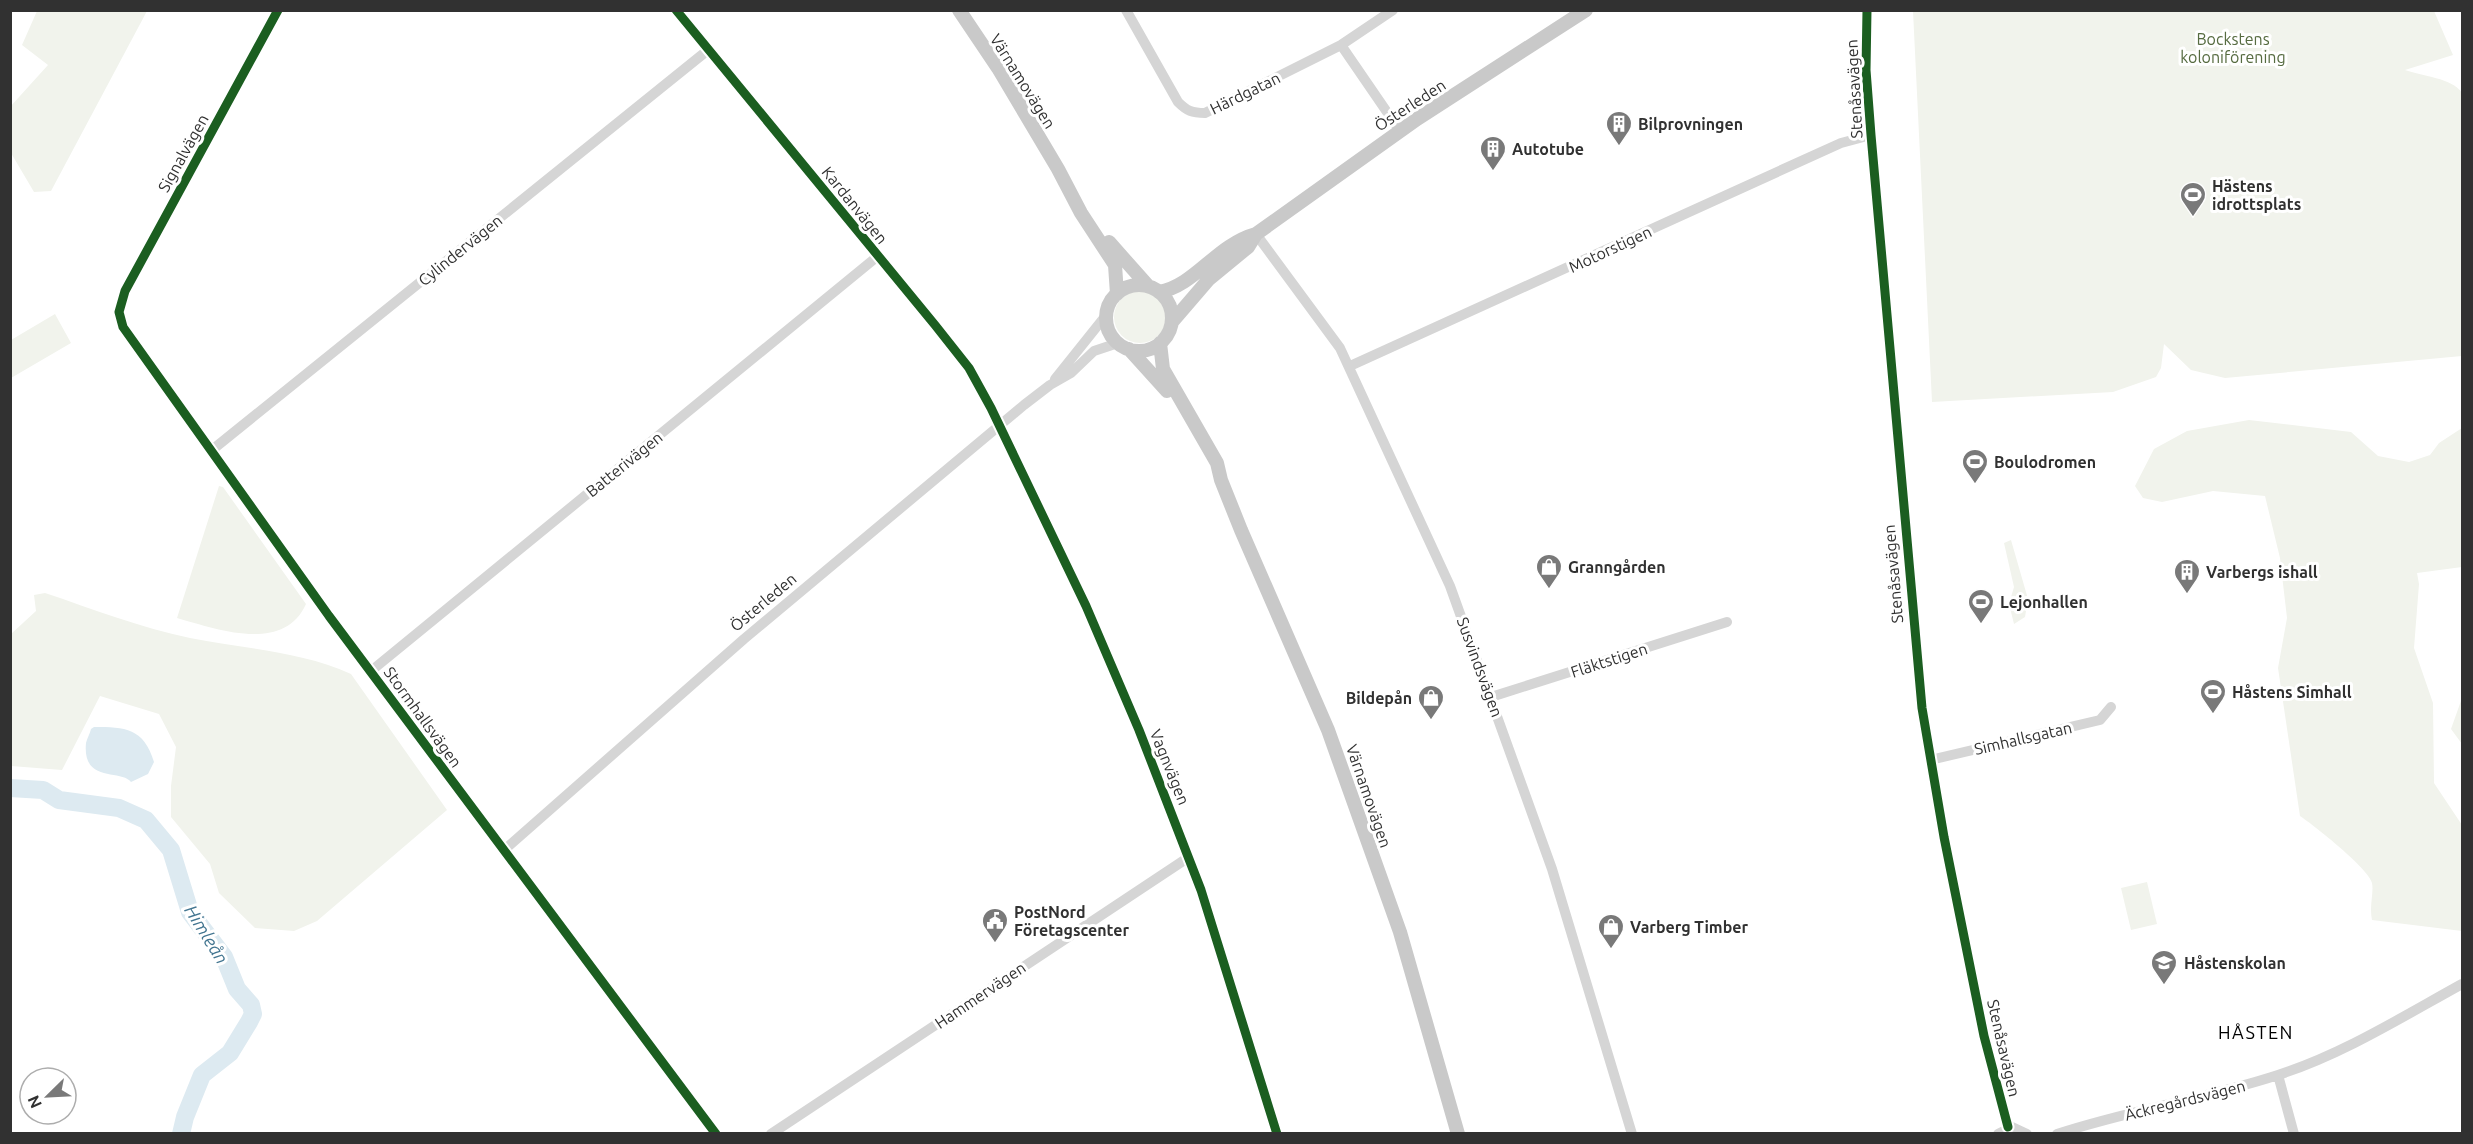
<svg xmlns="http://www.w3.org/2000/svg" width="2473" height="1144" font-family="Ubuntu,sans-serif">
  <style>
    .green { fill: #f1f3ec }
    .water { fill: #ddeaf1 }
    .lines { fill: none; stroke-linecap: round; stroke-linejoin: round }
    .river { stroke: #ddeaf1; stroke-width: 18 }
    .minor { stroke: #d5d5d5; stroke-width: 10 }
    .major { stroke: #c9c9c9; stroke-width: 14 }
    .cycleway-casing { stroke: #fff; stroke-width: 13 }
    .cycleway { stroke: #1b5e20; stroke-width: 9 }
    .labels { text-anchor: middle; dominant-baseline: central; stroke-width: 6; stroke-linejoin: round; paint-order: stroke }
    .park-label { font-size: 16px; fill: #566b40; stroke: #fff }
    .street-label { font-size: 16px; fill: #313131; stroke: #fff }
    .poi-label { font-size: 16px; font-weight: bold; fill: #313131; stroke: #fff; text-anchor: start }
    .water-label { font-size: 18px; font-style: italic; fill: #427590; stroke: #fff }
    .neighbourhood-label { font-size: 18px; letter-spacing: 1.5px; fill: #000; stroke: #fff }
  </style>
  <rect width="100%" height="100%" fill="#fff"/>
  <path class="green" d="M37,11H147L51,191L34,192L11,153L10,107L48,65L22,45Z
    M1913,11H2434L2453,55L2405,70C2421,76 2453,78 2462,93V356L2225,378L2191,370L2164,344L2161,368L2156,377L2113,392L1932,402Z
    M1114 317a26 26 0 1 1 52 0a26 26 0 1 1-52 0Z
    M55,314L71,343L11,378V340Z
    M2249,420L2351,432L2378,456L2409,462L2430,455L2439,443L2462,428V567L2417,573L2419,584L2414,648L2433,703L2434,783L2462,825V931L2372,920C2369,906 2374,893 2372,883C2369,869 2315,826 2300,816L2278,668L2287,618L2280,558L2265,496L2213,491L2162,502L2143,498L2135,486L2154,449L2187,431Z
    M219,486L223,487L306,604C284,654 216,629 177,618Z
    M2011,540L2028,599L2025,617L2014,624L2009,604L2014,587L2004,543Z
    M45,593C93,609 141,628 190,638C245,649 300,651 351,674L447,810L317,921L294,931L255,928L219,893L210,864L171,817V786L176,747L159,714L100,696L62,770L11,766V634L36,611L34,595Z
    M2462,698V744L2451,729Z
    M2147,882L2157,924L2131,930L2121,888Z"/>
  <path class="water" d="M94,727C125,727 144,728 154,762L148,774L131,782C122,769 82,784 86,743C87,738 90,734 91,729Z"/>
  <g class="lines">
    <path class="river" d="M10,788L43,790L59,800L119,808L146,820L171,850L190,912L224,957L237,989L251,1005L253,1014L249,1022L230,1053L202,1075L185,1117L181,1134"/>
    <path class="minor" d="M278,10L125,291L119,312L123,327L329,616L716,1134
      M676,10L935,325L969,368L991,408L1086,606L1139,730L1201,890L1277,1134
      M1126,10L1178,102C1187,111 1192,113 1205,113L1341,45L1393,10
      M1867,10L1866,70L1871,135L1922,708L1944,837L1984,1036L2008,1127
      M1341,45L1400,131
      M1256,234L1340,348L1450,586L1552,869L1632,1134
      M1350,366L1841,143L1871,135
      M1055,379L1107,314
      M212,450L708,50
      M371,671L878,256
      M1491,697L1727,622
      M1930,760L2100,720L2111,707
      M503,851L744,639L1024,405L1050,385L1071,373L1094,351L1118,343
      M2278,1075L2294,1134
      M771,1134L1189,857
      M1998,1134L2012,1127L2027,1134
      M2057,1134C2129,1110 2205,1099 2278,1075C2343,1054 2402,1017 2462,984"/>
    <path class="major" d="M959,10L998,68L1058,169L1081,213L1115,265L1117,294
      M1109,242L1148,286
      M1106 318a33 33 0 1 1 66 0a33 33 0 1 1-66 0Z
      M1159,292C1195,286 1216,245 1256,234L1417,119L1586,10
      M1172,322L1209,279L1248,247L1256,234
      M1160,343L1163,369L1217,463L1221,480L1241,530L1328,730L1400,932L1458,1134
      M1129,349L1167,391"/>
    <defs>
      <path id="cycleway" d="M278,10L125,291L119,312L123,327L329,616L716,1134
        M676,10L935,325L969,368L991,408L1086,606L1139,730L1201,890L1277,1134
        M1867,10L1866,70L1871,135L1922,708L1944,837L1984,1036L2008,1127"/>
    </defs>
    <use href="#cycleway" class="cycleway-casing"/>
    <use href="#cycleway" class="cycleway"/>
  </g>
  <defs>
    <symbol id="building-pin" viewBox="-11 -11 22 30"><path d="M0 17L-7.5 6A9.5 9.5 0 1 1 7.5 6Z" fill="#797979" stroke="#fff"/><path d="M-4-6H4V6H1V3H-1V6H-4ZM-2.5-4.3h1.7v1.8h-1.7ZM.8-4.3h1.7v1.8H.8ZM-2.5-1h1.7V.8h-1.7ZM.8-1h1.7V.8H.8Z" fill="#fff"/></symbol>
    <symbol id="stadium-pin" viewBox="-11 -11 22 30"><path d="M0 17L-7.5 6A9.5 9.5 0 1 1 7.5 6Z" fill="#797979" stroke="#fff"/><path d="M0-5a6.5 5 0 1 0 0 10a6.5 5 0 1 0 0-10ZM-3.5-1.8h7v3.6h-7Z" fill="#fff"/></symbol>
    <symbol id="shop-pin" viewBox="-11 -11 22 30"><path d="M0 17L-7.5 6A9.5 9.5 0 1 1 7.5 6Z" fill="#797979" stroke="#fff"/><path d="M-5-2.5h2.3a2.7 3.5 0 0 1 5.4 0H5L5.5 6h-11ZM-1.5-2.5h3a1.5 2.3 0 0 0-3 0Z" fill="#fff"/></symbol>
    <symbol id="civic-pin" viewBox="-11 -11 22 30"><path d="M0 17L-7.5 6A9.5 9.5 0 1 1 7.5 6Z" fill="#797979" stroke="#fff"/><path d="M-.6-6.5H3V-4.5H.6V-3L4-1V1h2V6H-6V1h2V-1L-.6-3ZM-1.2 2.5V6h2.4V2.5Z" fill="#fff"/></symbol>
    <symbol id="school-pin" viewBox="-11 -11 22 30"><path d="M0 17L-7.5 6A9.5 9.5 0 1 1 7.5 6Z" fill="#797979" stroke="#fff"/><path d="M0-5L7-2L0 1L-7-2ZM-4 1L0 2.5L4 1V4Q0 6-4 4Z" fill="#fff"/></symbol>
  </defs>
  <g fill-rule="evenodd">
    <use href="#building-pin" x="1604" y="109" width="30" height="40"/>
    <use href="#building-pin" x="1478" y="134" width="30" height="40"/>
    <use href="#stadium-pin" x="2178" y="180" width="30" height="40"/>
    <use href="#stadium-pin" x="1960" y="447" width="30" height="40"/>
    <use href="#shop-pin" x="1534" y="552" width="30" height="40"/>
    <use href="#building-pin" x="2172" y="557" width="30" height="40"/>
    <use href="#stadium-pin" x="1966" y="587" width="30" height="40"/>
    <use href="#stadium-pin" x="2198" y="677" width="30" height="40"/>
    <use href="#shop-pin" x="1416" y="683" width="30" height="40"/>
    <use href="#civic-pin" x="980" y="906" width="30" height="40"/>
    <use href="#shop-pin" x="1596" y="912" width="30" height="40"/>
    <use href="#school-pin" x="2149" y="948" width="30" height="40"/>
  </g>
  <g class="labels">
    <g class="park-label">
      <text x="2233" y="39">Bockstens<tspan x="2233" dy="18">koloniförening</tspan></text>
    </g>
    <g class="street-label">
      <text transform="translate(1023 81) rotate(58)">Värnamovägen</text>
      <text transform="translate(1854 89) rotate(-93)">Stenåsavägen</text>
      <text transform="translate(1245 93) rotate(-26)">Härdgatan</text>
      <text transform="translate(1410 105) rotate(-33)">Österleden</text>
      <text transform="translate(183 153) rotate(-61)">Signalvägen</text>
      <text transform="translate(855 205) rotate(51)">Kardanvägen</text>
      <text transform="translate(1610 249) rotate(-25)">Motorstigen</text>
      <text transform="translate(460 250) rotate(-39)">Cylindervägen</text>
      <text transform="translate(624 464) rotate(-39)">Batterivägen</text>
      <text transform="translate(1893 574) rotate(-95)">Stenåsavägen</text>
      <text transform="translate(763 602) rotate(-40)">Österleden</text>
      <text transform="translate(1609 660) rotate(-18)">Fläktstigen</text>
      <text transform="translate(1480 667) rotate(70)">Susvindsvägen</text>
      <text transform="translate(423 717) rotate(54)">Stormhallsvägen</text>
      <text transform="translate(2023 738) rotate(-13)">Simhallsgatan</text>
      <text transform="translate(1170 767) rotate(68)">Vagnvägen</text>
      <text transform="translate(1369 796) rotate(71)">Värnamovägen</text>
      <text transform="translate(980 995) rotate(-34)">Hammervägen</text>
      <text transform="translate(2004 1048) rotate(77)">Stenåsavägen</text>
      <text transform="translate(2185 1100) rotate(-14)">Äckregårdsvägen</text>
    </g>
    <g class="poi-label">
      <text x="1638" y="124">Bilprovningen</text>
      <text x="1512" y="149">Autotube</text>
      <text x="2212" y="186">Hästens<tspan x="2212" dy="18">idrottsplats</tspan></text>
      <text x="1994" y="462">Boulodromen</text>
      <text x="1568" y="567">Granngården</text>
      <text x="2206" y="572">Varbergs ishall</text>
      <text x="2000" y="602">Lejonhallen</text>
      <text x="2232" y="692">Håstens Simhall</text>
      <text x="1412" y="698" text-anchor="end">Bildepån</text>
      <text x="1014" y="912">PostNord<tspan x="1014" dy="18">Företagscenter</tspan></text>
      <text x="1630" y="927">Varberg Timber</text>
      <text x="2184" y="963">Håstenskolan</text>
    </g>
    <g class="water-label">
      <text transform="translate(207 934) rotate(58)">Himleån</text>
    </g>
    <g class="neighbourhood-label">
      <text x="2256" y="1032">HÅSTEN</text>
    </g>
  </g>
  <rect width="2473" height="1144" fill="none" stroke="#313131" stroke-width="24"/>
  <g transform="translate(48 1096) rotate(246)"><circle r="28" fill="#ffffff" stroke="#adadad" stroke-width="1.5"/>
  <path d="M0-4.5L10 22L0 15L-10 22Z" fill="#797979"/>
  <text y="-9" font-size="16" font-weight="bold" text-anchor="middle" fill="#313131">N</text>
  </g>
</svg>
